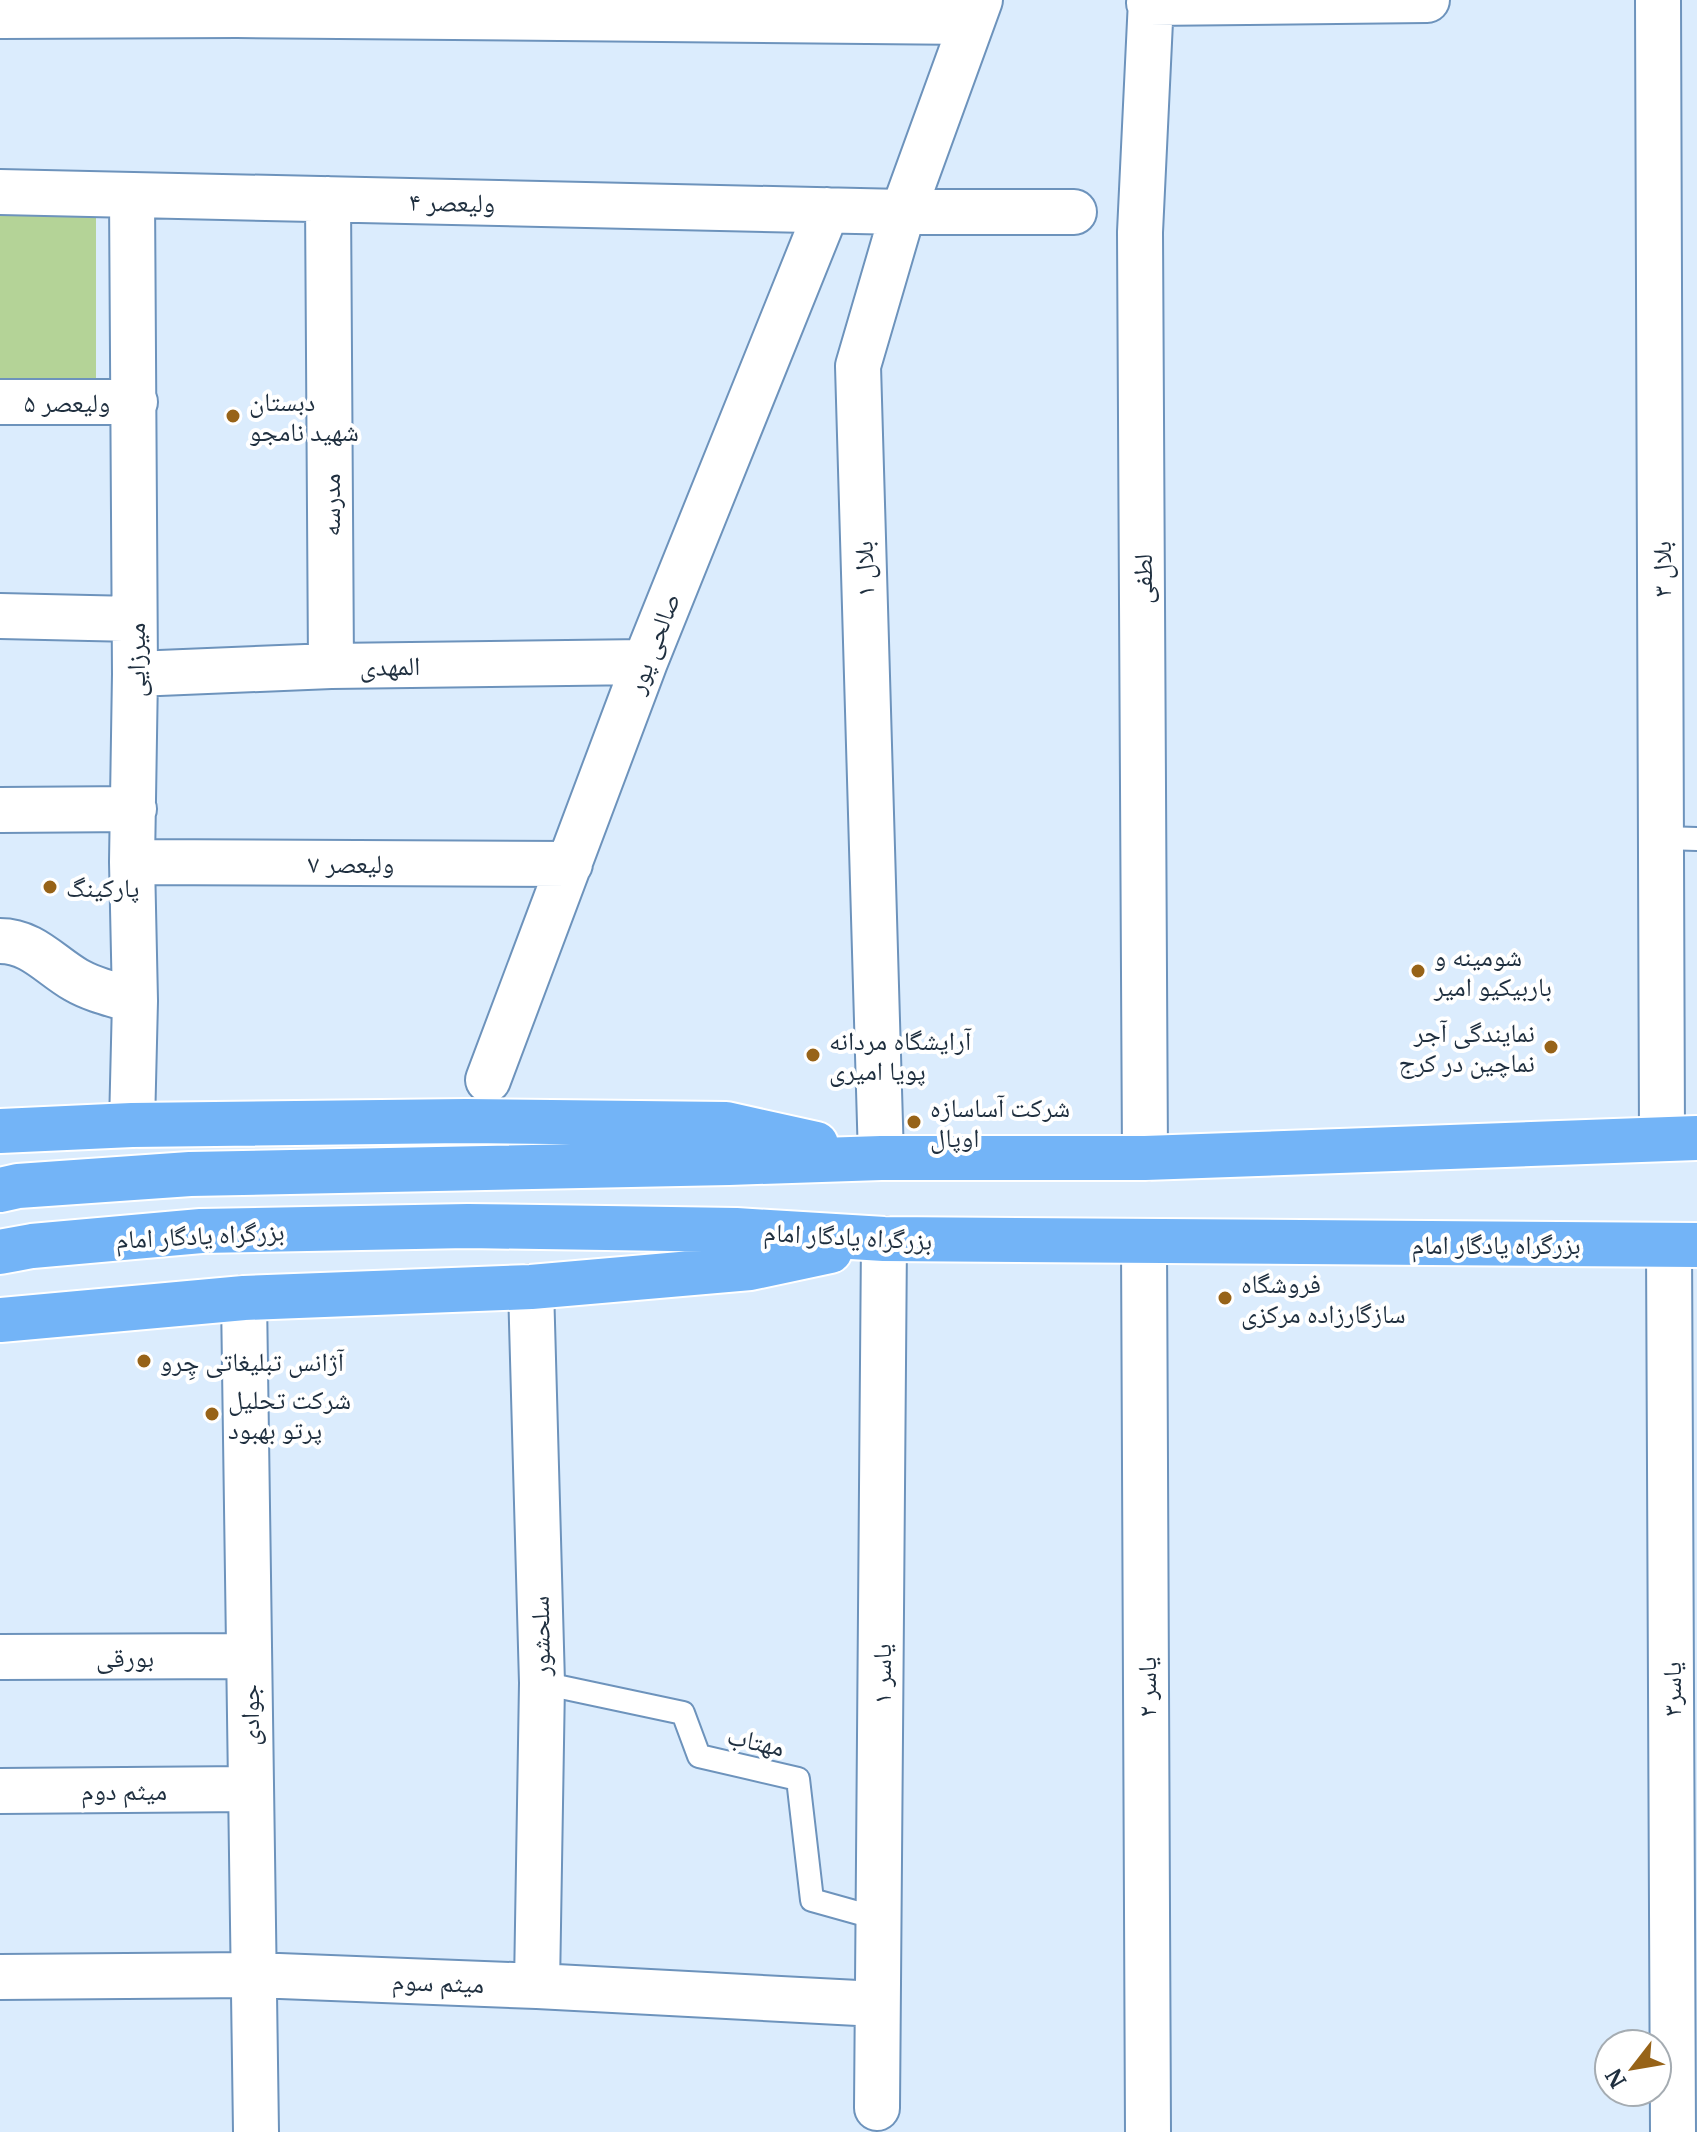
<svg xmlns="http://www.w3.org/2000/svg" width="1697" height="2132" font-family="Merriweather,'Noto Naskh Arabic',serif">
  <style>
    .green { fill: #b4d397 }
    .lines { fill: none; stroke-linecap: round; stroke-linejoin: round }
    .lane-casing { stroke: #6d93bc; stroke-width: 26 }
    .street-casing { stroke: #6d93bc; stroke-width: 48 }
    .highway-casing { stroke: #fff; stroke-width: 48 }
    .lane { stroke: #fff; stroke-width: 22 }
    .street { stroke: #fff; stroke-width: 44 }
    .highway { stroke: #73b4f7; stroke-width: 44 }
    .poi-dot { fill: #976318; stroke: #fff; stroke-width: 3 }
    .labels { text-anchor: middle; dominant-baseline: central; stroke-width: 8; stroke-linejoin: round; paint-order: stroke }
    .street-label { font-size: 26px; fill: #1f2f3f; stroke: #fff }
    .poi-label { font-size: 26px; fill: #1f2f3f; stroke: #fff; text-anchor: start }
  </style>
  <rect width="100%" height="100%" fill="#dbecfd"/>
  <path class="green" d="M0,215H96V385L0,382Z"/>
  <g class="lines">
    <defs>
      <path id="lane" d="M1663,838L1697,839
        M542,1683L683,1713L699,1756L798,1779L812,1900L880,1919"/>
      <path id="street" d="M1658,0L1662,1138
        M1149,3L1427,0
        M0,16L237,15L972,22
        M0,192L903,212H1074
        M132,195L135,674L132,862L135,1001L132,1125
        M328,199L331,666
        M0,402H135
        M0,616L134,619
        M135,674L331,666L645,662
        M0,810L134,809
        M132,862L570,864
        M0,941C32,941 50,965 76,980C93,990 116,995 135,1001
        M488,1080L645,662L827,210
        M881,1158L858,366L903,212L980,0
        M1145,1158L1140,232L1151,0
        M1144,1242L1148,2132
        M1669,1245L1673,2132
        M531,1287L542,1683L537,1986
        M244,1298L256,2132
        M0,1657L249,1656
        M0,1791L249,1789
        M0,1977L252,1975L537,1986L877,2004
        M877,2108L884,1239"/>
      <path id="highway" d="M0,1131L132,1125L466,1121L726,1124L816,1144
        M0,1190L18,1186L190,1174L729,1163L881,1158H1145L1697,1138
        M0,1252L32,1246L201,1231L468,1226L736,1230L884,1239L1697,1245
        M0,1320L244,1298L531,1287L750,1268L830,1251"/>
    </defs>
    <use href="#lane" class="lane-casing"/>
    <use href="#street" class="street-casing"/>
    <use href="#highway" class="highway-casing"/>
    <use href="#lane" class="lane"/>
    <use href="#street" class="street"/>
    <use href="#highway" class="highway"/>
  </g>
  <g class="poi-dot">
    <circle cx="233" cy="416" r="8"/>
    <circle cx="50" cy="887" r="8"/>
    <circle cx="1418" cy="971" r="8"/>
    <circle cx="1551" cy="1047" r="8"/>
    <circle cx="813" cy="1055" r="8"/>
    <circle cx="914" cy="1122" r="8"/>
    <circle cx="1225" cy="1298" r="8"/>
    <circle cx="144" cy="1361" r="8"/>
    <circle cx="212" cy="1414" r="8"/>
  </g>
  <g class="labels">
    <g class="street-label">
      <text transform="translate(452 202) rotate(1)">ولیعصر ۴</text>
      <text x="67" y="402">ولیعصر ۵</text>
      <text transform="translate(330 505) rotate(-90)">مدرسه</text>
      <text transform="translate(864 569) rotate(-92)">بلال ۱</text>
      <text transform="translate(1661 569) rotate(-90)">بلال ۳</text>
      <text transform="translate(1142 579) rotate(-90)">لطفی</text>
      <text transform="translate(653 643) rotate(-69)">صالحی پور</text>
      <text transform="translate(135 660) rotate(-90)">میرزایی</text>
      <text transform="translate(390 666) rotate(-1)">المهدی</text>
      <text x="351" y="863">ولیعصر ۷</text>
      <text transform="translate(200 1235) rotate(-3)">بزرگراه یادگار امام</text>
      <text transform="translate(848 1236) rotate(3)">بزرگراه یادگار امام</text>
      <text x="1496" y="1244">بزرگراه یادگار امام</text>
      <text transform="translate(540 1636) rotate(-91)">سلحشور</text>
      <text x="125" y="1657">بورقی</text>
      <text transform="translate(881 1674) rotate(-90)">یاسر ۱</text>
      <text transform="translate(1146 1687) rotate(-90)">یاسر ۲</text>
      <text transform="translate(1671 1689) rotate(-90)">یاسر۳</text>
      <text transform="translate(249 1715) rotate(-90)">جوادی</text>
      <text transform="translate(756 1741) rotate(13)">مهتاب</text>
      <text x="124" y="1790">میثم دوم</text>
      <text transform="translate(438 1982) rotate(2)">میثم سوم</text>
    </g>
    <g class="poi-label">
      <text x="249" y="401">دبستان<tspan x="249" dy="30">شهید نامجو</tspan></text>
      <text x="66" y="887">پارکینگ</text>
      <text x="1434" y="956">شومینه و<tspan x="1434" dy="30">باربیکیو امیر</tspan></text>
      <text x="1535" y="1032" text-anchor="end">نمایندگی آجر<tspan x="1535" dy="30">نماچین در کرج</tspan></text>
      <text x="829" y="1040">آرایشگاه مردانه<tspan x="829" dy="30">پویا امیری</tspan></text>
      <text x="930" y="1107">شرکت آساسازه<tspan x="930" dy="30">اوپال</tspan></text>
      <text x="1241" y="1283">فروشگاه<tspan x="1241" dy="30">سازگارزاده مرکزی</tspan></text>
      <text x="160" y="1361">آژانس تبلیغاتی چِرو</text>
      <text x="228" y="1399">شرکت تحلیل<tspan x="228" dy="30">پرتو بهبود</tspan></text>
    </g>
  </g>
  <g transform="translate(1633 2068) rotate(239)"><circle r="38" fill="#ffffff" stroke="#a5acb2" stroke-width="2"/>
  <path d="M0-6L14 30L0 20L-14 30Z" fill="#976318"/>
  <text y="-12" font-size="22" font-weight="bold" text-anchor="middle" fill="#1f2f3f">N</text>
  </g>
</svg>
